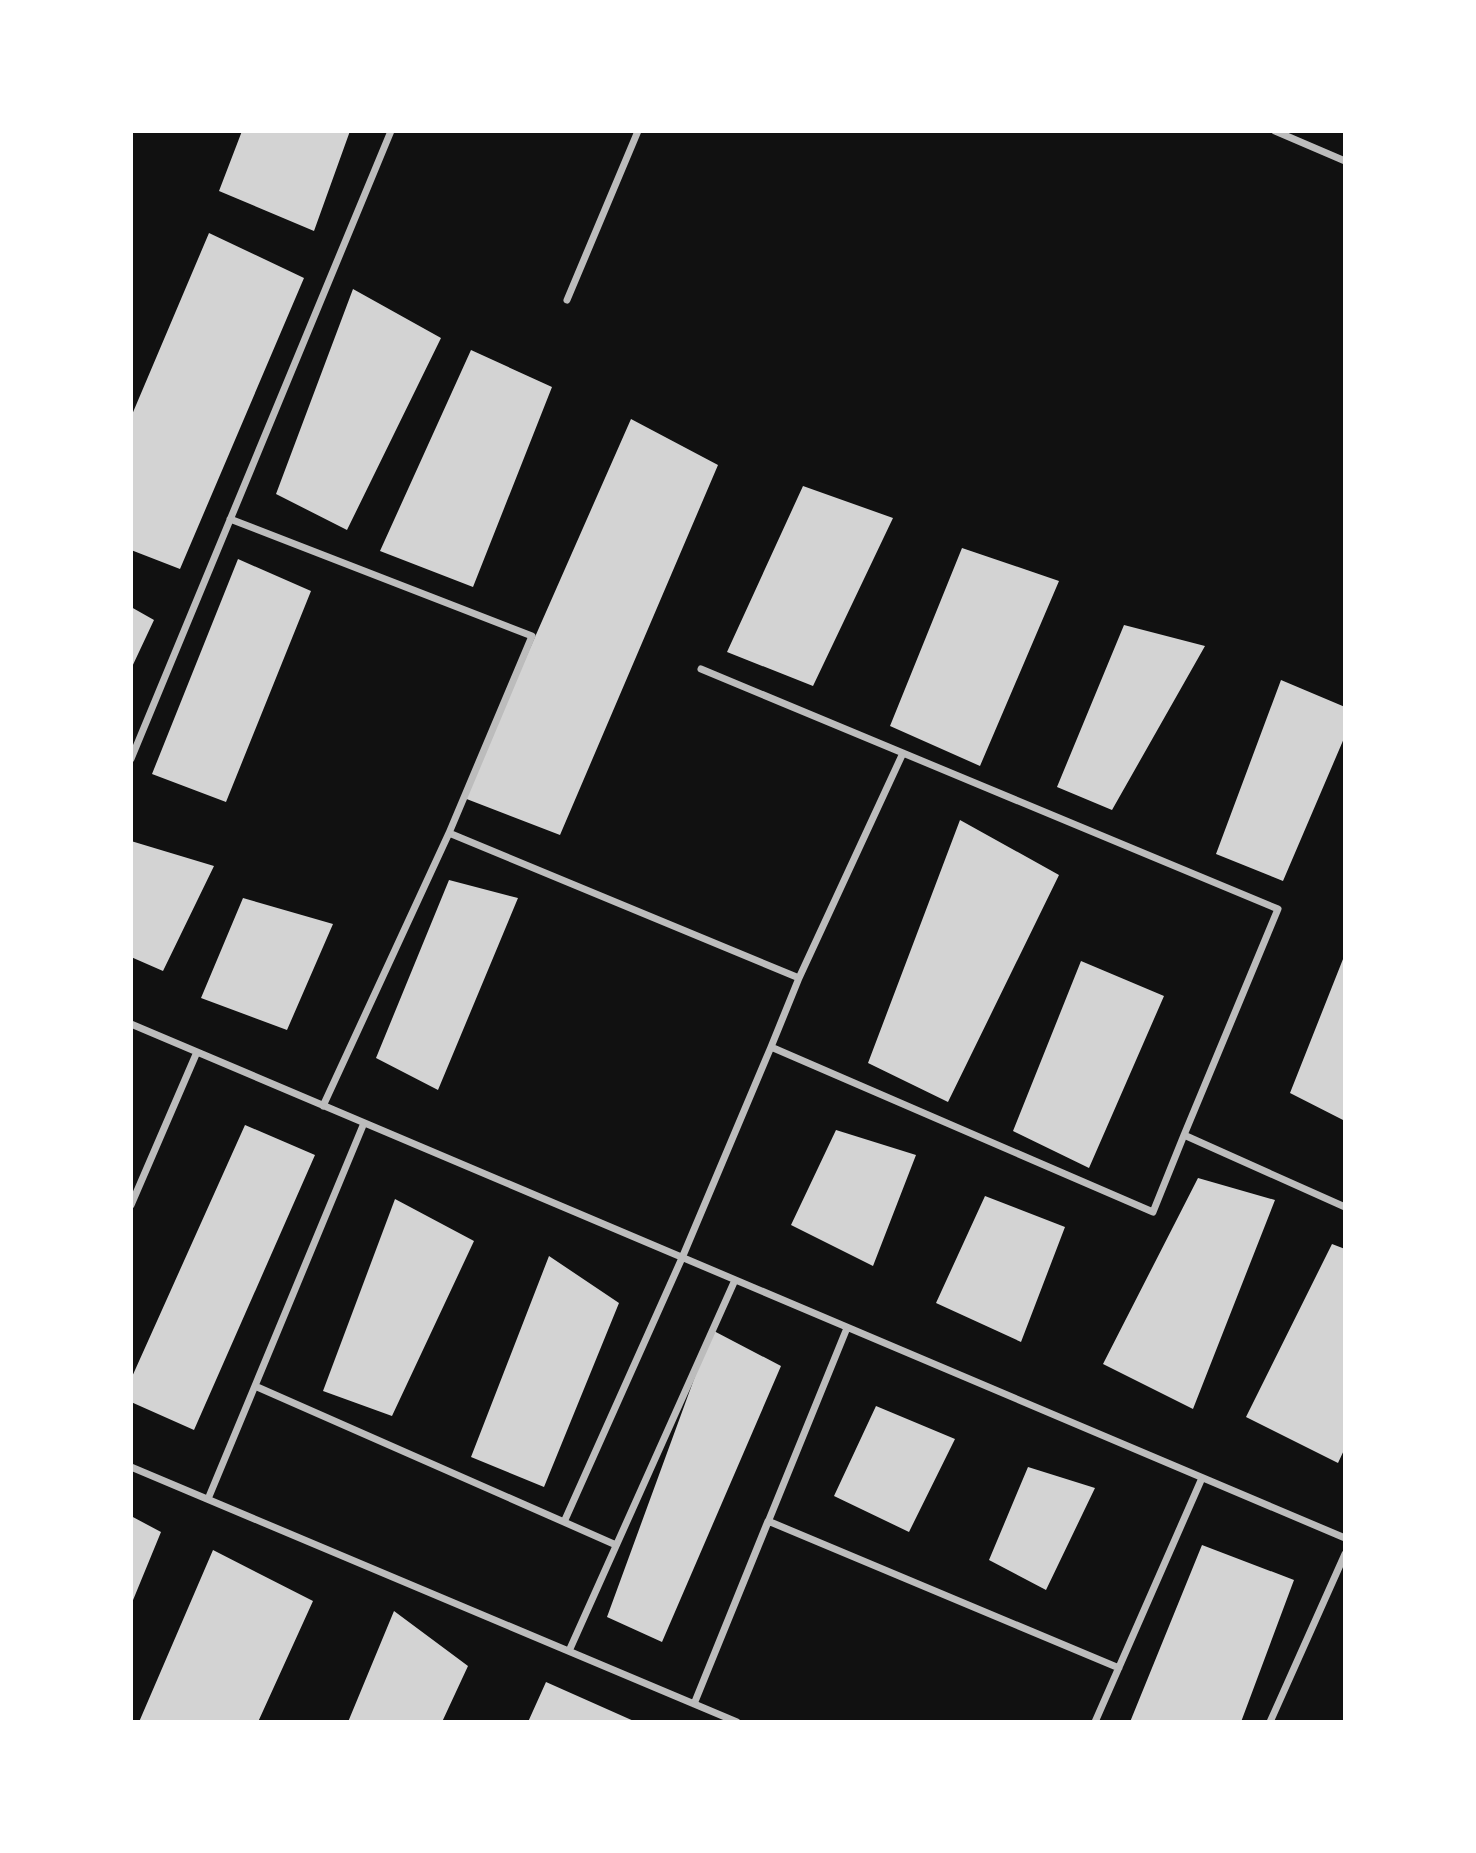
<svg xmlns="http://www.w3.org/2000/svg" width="1476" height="1853" font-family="'Titillium Web',sans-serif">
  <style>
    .building { fill: #d3d3d3 }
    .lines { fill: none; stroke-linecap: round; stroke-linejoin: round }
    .minor { stroke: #bcbcbc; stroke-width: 7 }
  </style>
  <rect width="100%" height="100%" fill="#111"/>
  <path class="building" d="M242,131H350L314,231L219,191Z
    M209,233L304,278L180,569L131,550V417Z
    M353,289L441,338L347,530L276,494Z
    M471,350L552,387L473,587L380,551Z
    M631,419L718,465L560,835L464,798Z
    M803,486L893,518L813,686L727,652Z
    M962,548L1059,581L980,766L890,726Z
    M238,559L311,591L226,802L152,774Z
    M131,607L154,620L131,669Z
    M1124,625L1205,646L1112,810L1057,787Z
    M1281,680L1345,707V736L1283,881L1216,854Z
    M960,820L1059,875L948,1102L868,1063Z
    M131,841L214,866L163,971L131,957Z
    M449,880L518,898L438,1090L376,1058Z
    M243,898L333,924L287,1030L201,998Z
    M1345,954V1121L1290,1093Z
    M1081,961L1164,996L1089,1168L1013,1131Z
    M245,1125L315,1155L194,1430L131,1402V1379Z
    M836,1130L916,1155L873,1266L791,1225Z
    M1198,1178L1275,1200L1193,1409L1103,1364Z
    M985,1196L1065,1227L1021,1342L936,1303Z
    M395,1199L474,1241L392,1416L323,1391Z
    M1332,1244L1345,1249V1448L1338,1463L1246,1417Z
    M549,1256L619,1303L544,1487L471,1457Z
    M712,1330L781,1366L662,1642L607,1617Z
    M876,1406L955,1439L909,1532L834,1496Z
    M1028,1467L1095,1488L1046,1590L989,1560Z
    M131,1516L161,1532L131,1605Z
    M1202,1545L1294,1580L1241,1722H1130Z
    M213,1550L313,1601L258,1722H139Z
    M394,1611L468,1666L442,1722H348Z
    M546,1682L636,1722H528Z"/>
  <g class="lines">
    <path class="minor" d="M1275,131L1345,161
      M567,300L638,131
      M230,519L532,636L449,833L799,978
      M701,669L1278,909L1184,1135
      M131,759L391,131
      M131,1024L1345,1538
      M771,1047L799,978L903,753
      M323,1106L449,833
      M131,1205L197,1052
      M847,1328L694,1704L768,1521L1119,1668
      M255,1386L564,1522L682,1258L771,1047L1153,1212L1184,1135L1345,1207
      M131,1467L737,1722
      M208,1499L364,1123
      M564,1522L616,1545
      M569,1651L735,1280
      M1095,1722L1202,1478
      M1270,1722L1345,1554"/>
  </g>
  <rect width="1476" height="1853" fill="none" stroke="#ffffff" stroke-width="266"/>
</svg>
